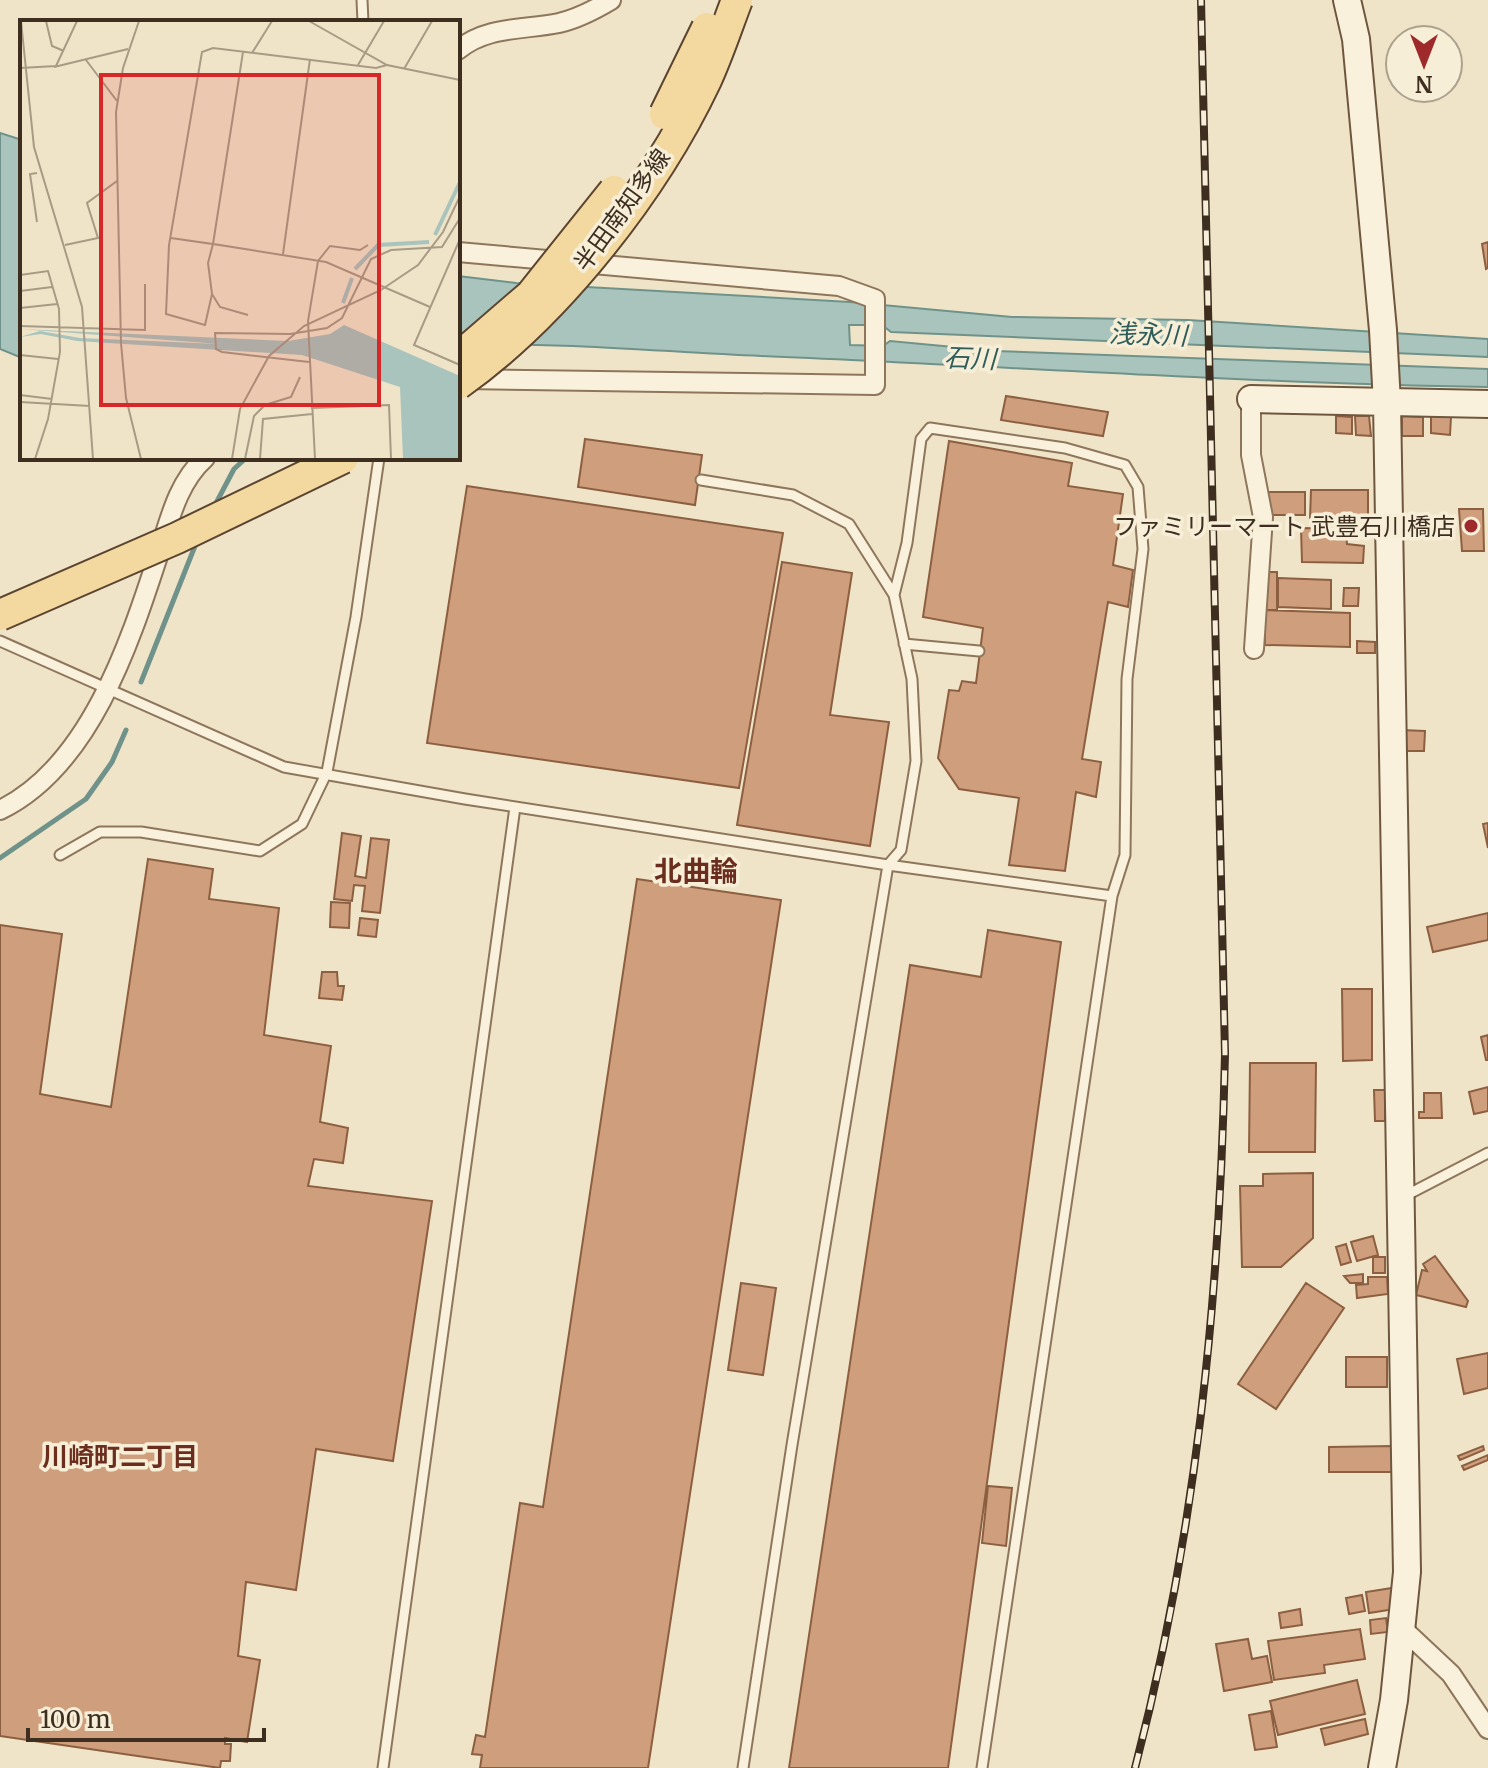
<svg xmlns="http://www.w3.org/2000/svg" width="1488" height="1768" font-family="Merriweather,'Noto Sans JP',serif">
  <style>
    .water { fill: #a9c4bc; stroke: #6f938a; stroke-width: 2 }
    .lines { fill: none; stroke-linecap: round; stroke-linejoin: round }
    .stream { stroke: #6f938a; stroke-width: 5 }
    .building { fill: #cf9f7d; stroke: #8d5f41; stroke-width: 2 }
    .lane-casing { stroke: #8d765c; stroke-width: 13 }
    .street-casing { stroke: #8d765c; stroke-width: 22 }
    .secondary-casing { stroke: #6f573f; stroke-width: 30 }
    .lane { stroke: #faf1dc; stroke-width: 9 }
    .street { stroke: #faf1dc; stroke-width: 18 }
    .secondary { stroke: #faf1dc; stroke-width: 26 }
    .rail-casing { stroke: #3d2e20; stroke-width: 8 }
    .rail { stroke: #f7eed8; stroke-width: 5; stroke-dasharray: 15; stroke-linecap: butt }
    .primary-bridge-casing { stroke: #5b4430; stroke-width: 34; stroke-linecap: butt }
    .primary-bridge { stroke: #f3d9a0; stroke-width: 30 }
    .poi-dot { fill: #9e2a2b; stroke: #f7eed8; stroke-width: 3 }
    .labels { text-anchor: middle; dominant-baseline: central; stroke-width: 7; stroke-linejoin: round; paint-order: stroke }
    .street-label { font-size: 24px; fill: #3d2e20; stroke: #f7eed8 }
    .poi-label { font-size: 24px; fill: #3d2e20; stroke: #f7eed8; text-anchor: end }
    .water-label { font-size: 26px; font-style: italic; fill: #2f5d5a; stroke: #f7eed8 }
    .neighbourhood-label { font-size: 26px; font-weight: bold; fill: #6b2e1e; stroke: #f7eed8 }
    .quarter-label { font-size: 28px; font-weight: bold; fill: #6b2e1e; stroke: #f7eed8 }
    .inset-river { fill: none; stroke: #a9c4bc; stroke-width: 4 }
    .inset-road { fill: none; stroke: #a89b85; stroke-width: 2 }
    .view { fill: #d62828; fill-opacity: 0.15; stroke: #d62828; stroke-width: 4 }
    .inset-edge { fill: none; stroke: #3d2e20; stroke-width: 4 }
  </style>
  <rect width="100%" height="100%" fill="#f0e4c8"/>
  <path class="water" d="M0,133L22,140V358L0,349Z
    M458,276L516,283L850,302L1012,317L1188,320L1488,339V357L891,332L882,325H849L850,345L883,346L890,341L996,351L1488,369V387C1245,383 1003,366 761,356C661,352 558,341 458,346Z"/>
  <g class="lines">
    <path class="stream" d="M214,507L234,469L246,458
      M141,682L197,541
      M0,858L86,799L112,762L126,730"/>
  </g>
  <path class="building" d="M1488,242V268L1486,269L1482,244Z
    M1006,396L1108,412L1103,436L1001,420Z
    M1336,416L1352,417V434L1336,433Z
    M1355,416H1369L1371,436L1356,435Z
    M1402,416L1423,417V436H1402Z
    M1431,416L1451,417L1450,435L1431,433Z
    M585,439L702,455L695,505L578,487Z
    M949,441L1072,463L1068,486L1123,494L1113,565L1133,570L1128,607L1108,602L1082,759L1101,762L1096,797L1076,792L1065,871L1009,865L1019,798L959,789L938,758L949,690L959,691L962,681L976,683L983,628L923,617Z
    M467,486L783,533L739,788L427,743Z
    M1311,490H1368V519H1310Z
    M1267,492H1305V515H1267Z
    M1459,509H1483L1484,551H1462Z
    M1301,528L1346,529L1347,544L1364,546L1363,563L1302,562Z
    M782,562L852,573L830,715L889,722L870,846L737,825Z
    M1265,572H1277V610H1265Z
    M1278,578L1331,580V609L1278,607Z
    M1344,588H1359L1358,606H1343Z
    M1265,610L1350,613V647L1265,645Z
    M1357,641L1375,642V653H1357Z
    M1401,730L1425,731L1424,751H1401Z
    M1488,823V848L1483,824Z
    M342,833L361,836L355,876L366,878L371,838L389,840L380,913L362,911L365,886L354,885L352,901L334,899Z
    M148,859L213,869L209,899L279,908L264,1035L331,1046L320,1122L348,1128L343,1163L314,1159L308,1186L432,1201L393,1461L316,1449L296,1590L246,1582L238,1656L260,1660L247,1742L225,1738V1744H231L230,1761H221L220,1768L0,1736V925L62,934L40,1094L111,1107Z
    M637,879L781,900L648,1768H480L482,1755L472,1754L476,1735L485,1737L520,1503L543,1507Z
    M331,902L350,903L349,928L330,927Z
    M1488,913V940L1433,952L1427,927Z
    M360,918L378,920L376,937L358,935Z
    M988,930L1061,942L948,1768H789L910,965L981,977Z
    M322,972H337L338,986H344L342,1000L319,998Z
    M1342,989H1372V1060L1343,1061Z
    M1488,1035V1060H1486L1481,1037Z
    M1250,1063H1316L1315,1152H1249Z
    M1488,1087V1111L1474,1114L1469,1092Z
    M1374,1090H1385V1121H1375Z
    M1424,1093H1441L1442,1118H1419V1112H1424Z
    M1313,1173V1238L1281,1267H1242L1240,1186H1263V1174Z
    M1373,1236L1378,1255L1357,1261L1351,1242Z
    M1346,1244L1351,1262L1341,1265L1336,1247Z
    M1435,1256L1468,1301L1466,1307L1416,1295L1422,1270L1427,1271L1423,1264Z
    M1373,1257H1385V1273H1373Z
    M1363,1274V1283H1350L1344,1276Z
    M1368,1277H1387L1388,1294L1357,1298L1356,1285L1368,1284Z
    M741,1283L776,1288L763,1375L728,1370Z
    M1306,1283L1344,1308L1276,1409L1238,1384Z
    M1488,1353V1388L1464,1394L1457,1359Z
    M1346,1357H1387V1387H1346Z
    M1392,1446L1393,1472H1329V1447Z
    M1483,1446L1484,1450L1460,1460L1458,1456Z
    M1488,1455V1460L1464,1470L1462,1466Z
    M988,1486L1012,1488L1006,1546L982,1543Z
    M1392,1588L1395,1609L1369,1613L1366,1592Z
    M1362,1595L1365,1611L1349,1614L1346,1598Z
    M1300,1609L1302,1625L1281,1628L1279,1613Z
    M1386,1618L1388,1632L1371,1634L1370,1620Z
    M1360,1629L1365,1659L1324,1665L1325,1673L1274,1680L1268,1641Z
    M1248,1639L1252,1659L1267,1656L1272,1682L1224,1691L1216,1644Z
    M1357,1680L1365,1714L1278,1735L1270,1701Z
    M1271,1711L1277,1747L1255,1750L1249,1715Z
    M1365,1719L1368,1734L1325,1745L1321,1729Z"/>
  <g class="lines">
    <defs>
      <path id="lane" d="M362,0L363,22
        M894,595L907,543L921,439L930,428L1065,448L1125,465L1138,487L1143,549L1127,679L1125,855L1112,896L982,1768
        M0,641L284,767L465,799L888,865L901,850L916,761L912,679L894,595L849,524L793,495L701,480
        M904,644L979,651
        M60,855L100,832H141L260,851L302,824L327,772L356,617L379,458
        M1403,1197L1488,1153
        M383,1768L515,807
        M743,1768L792,1445L888,865L1112,896"/>
      <path id="street" d="M458,50C486,26 525,30 559,23C576,19 596,9 611,0
        M458,252L839,286L875,299V385L465,379
        M1251,399V455L1263,517L1254,649
        M0,810C89,767 129,645 158,556C169,522 177,483 205,458
        M1403,1629L1451,1674L1488,1729"/>
      <path id="secondary" d="M1347,0L1356,39L1383,330L1387,403L1407,1572L1394,1700L1382,1768
        M1251,399L1488,404"/>
    </defs>
    <use href="#lane" class="lane-casing"/>
    <use href="#street" class="street-casing"/>
    <use href="#secondary" class="secondary-casing"/>
    <use href="#lane" class="lane"/>
    <use href="#street" class="street"/>
    <use href="#secondary" class="secondary"/>
    <defs>
      <path id="rail" d="M1135,1768C1196,1534 1220,1296 1225,1054L1201,0"/>
    </defs>
    <use href="#rail" class="rail-casing"/>
    <use href="#rail" class="rail"/>
    <defs>
      <path id="primary-bridge" d="M665,114L707,28
        M458,358L531,295L614,191
        M458,384C558,313 654,190 706,80C718,54 727,26 737,0
        M0,615L177,538L343,458"/>
    </defs>
    <use href="#primary-bridge" class="primary-bridge-casing"/>
    <use href="#primary-bridge" class="primary-bridge"/>
  </g>
  <circle class="poi-dot" cx="1471" cy="526" r="8"/>
  <g class="labels">
    <g class="street-label">
      <text transform="translate(622 210) rotate(-54)">半田南知多線</text>
    </g>
    <g class="poi-label">
      <text x="1455" y="526">ファミリーマート 武豊石川橋店</text>
    </g>
    <g class="water-label">
      <text transform="translate(1148 334) rotate(2)">浅永川</text>
      <text transform="translate(970 358) rotate(2)">石川</text>
    </g>
    <g class="neighbourhood-label">
      <text x="120" y="1456">川崎町二丁目</text>
    </g>
    <g class="quarter-label">
      <text x="696" y="871">北曲輪</text>
    </g>
  </g>
  <g transform="translate(20 20)">
    <rect width="440" height="440" fill="#f0e4c8"/>
    <path d="M324,305L440,356V439H383L380,367L282,335L57,321L21,314L0,317L20,311L60,318L200,324L0,309L268,321L310,314Z" fill="#a9c4bc"/>
    <path class="inset-river" d="M415,215L440,162M335,249L358,225L409,222M323,283L332,258"/>
    <path class="inset-road" d="M1,1L14,127L62,287L73,439M26,1L32,26L44,31M119,1L103,48L96,92L101,323L106,378L121,439M289,1L367,45L440,60M232,33L252,1M66,40L97,81M338,45L364,1M34,47L108,29M0,48L36,46L57,1M384,49L412,1M17,202L10,154L17,153M151,218L193,224L223,32M440,219L394,325L440,345M45,225L78,218L67,183L97,161M263,234L290,39M0,255L28,251L39,289L40,332L28,399L15,439M0,271L32,267M192,274L185,305L146,294L149,225L182,32L193,28L356,48L367,45M0,288L37,284M228,295L200,287L192,274L188,243L193,224L306,242L410,287M0,306L125,310V264M0,335L38,339M289,342L202,332L196,329L195,313L270,314L307,308L322,298L351,239L371,230L422,227L440,198M0,375L32,379M0,382L70,386M291,388L369,385L371,439M212,439L220,389L249,336L284,306L361,270L398,245L423,212L440,176M225,439L234,396L245,385L271,377L280,357M240,439L243,399L292,394M295,439L288,301L298,241L310,226L340,230L348,225"/>
    <path class="view" d="M81,55H359V385H81Z"/>
    <rect width="440" height="440" class="inset-edge"/>
  </g>
  <g transform="translate(1424 64) rotate(180)"><circle r="38" fill="#f7eed8" stroke="#ada18e" stroke-width="2"/>
  <path d="M0-6L14 30L0 20L-14 30Z" fill="#9e2a2b"/>
  <text y="-12" font-size="22" font-weight="bold" text-anchor="middle" fill="#3d2e20">N</text>
  </g>
  <path d="M28 1728v12h236v-12" fill="none" stroke="#3d2e20" stroke-width="4"/>
  <text x="40" y="1728" font-size="24" fill="#3d2e20" stroke="#f7eed8" stroke-width="6" paint-order="stroke">100 m</text>
</svg>
